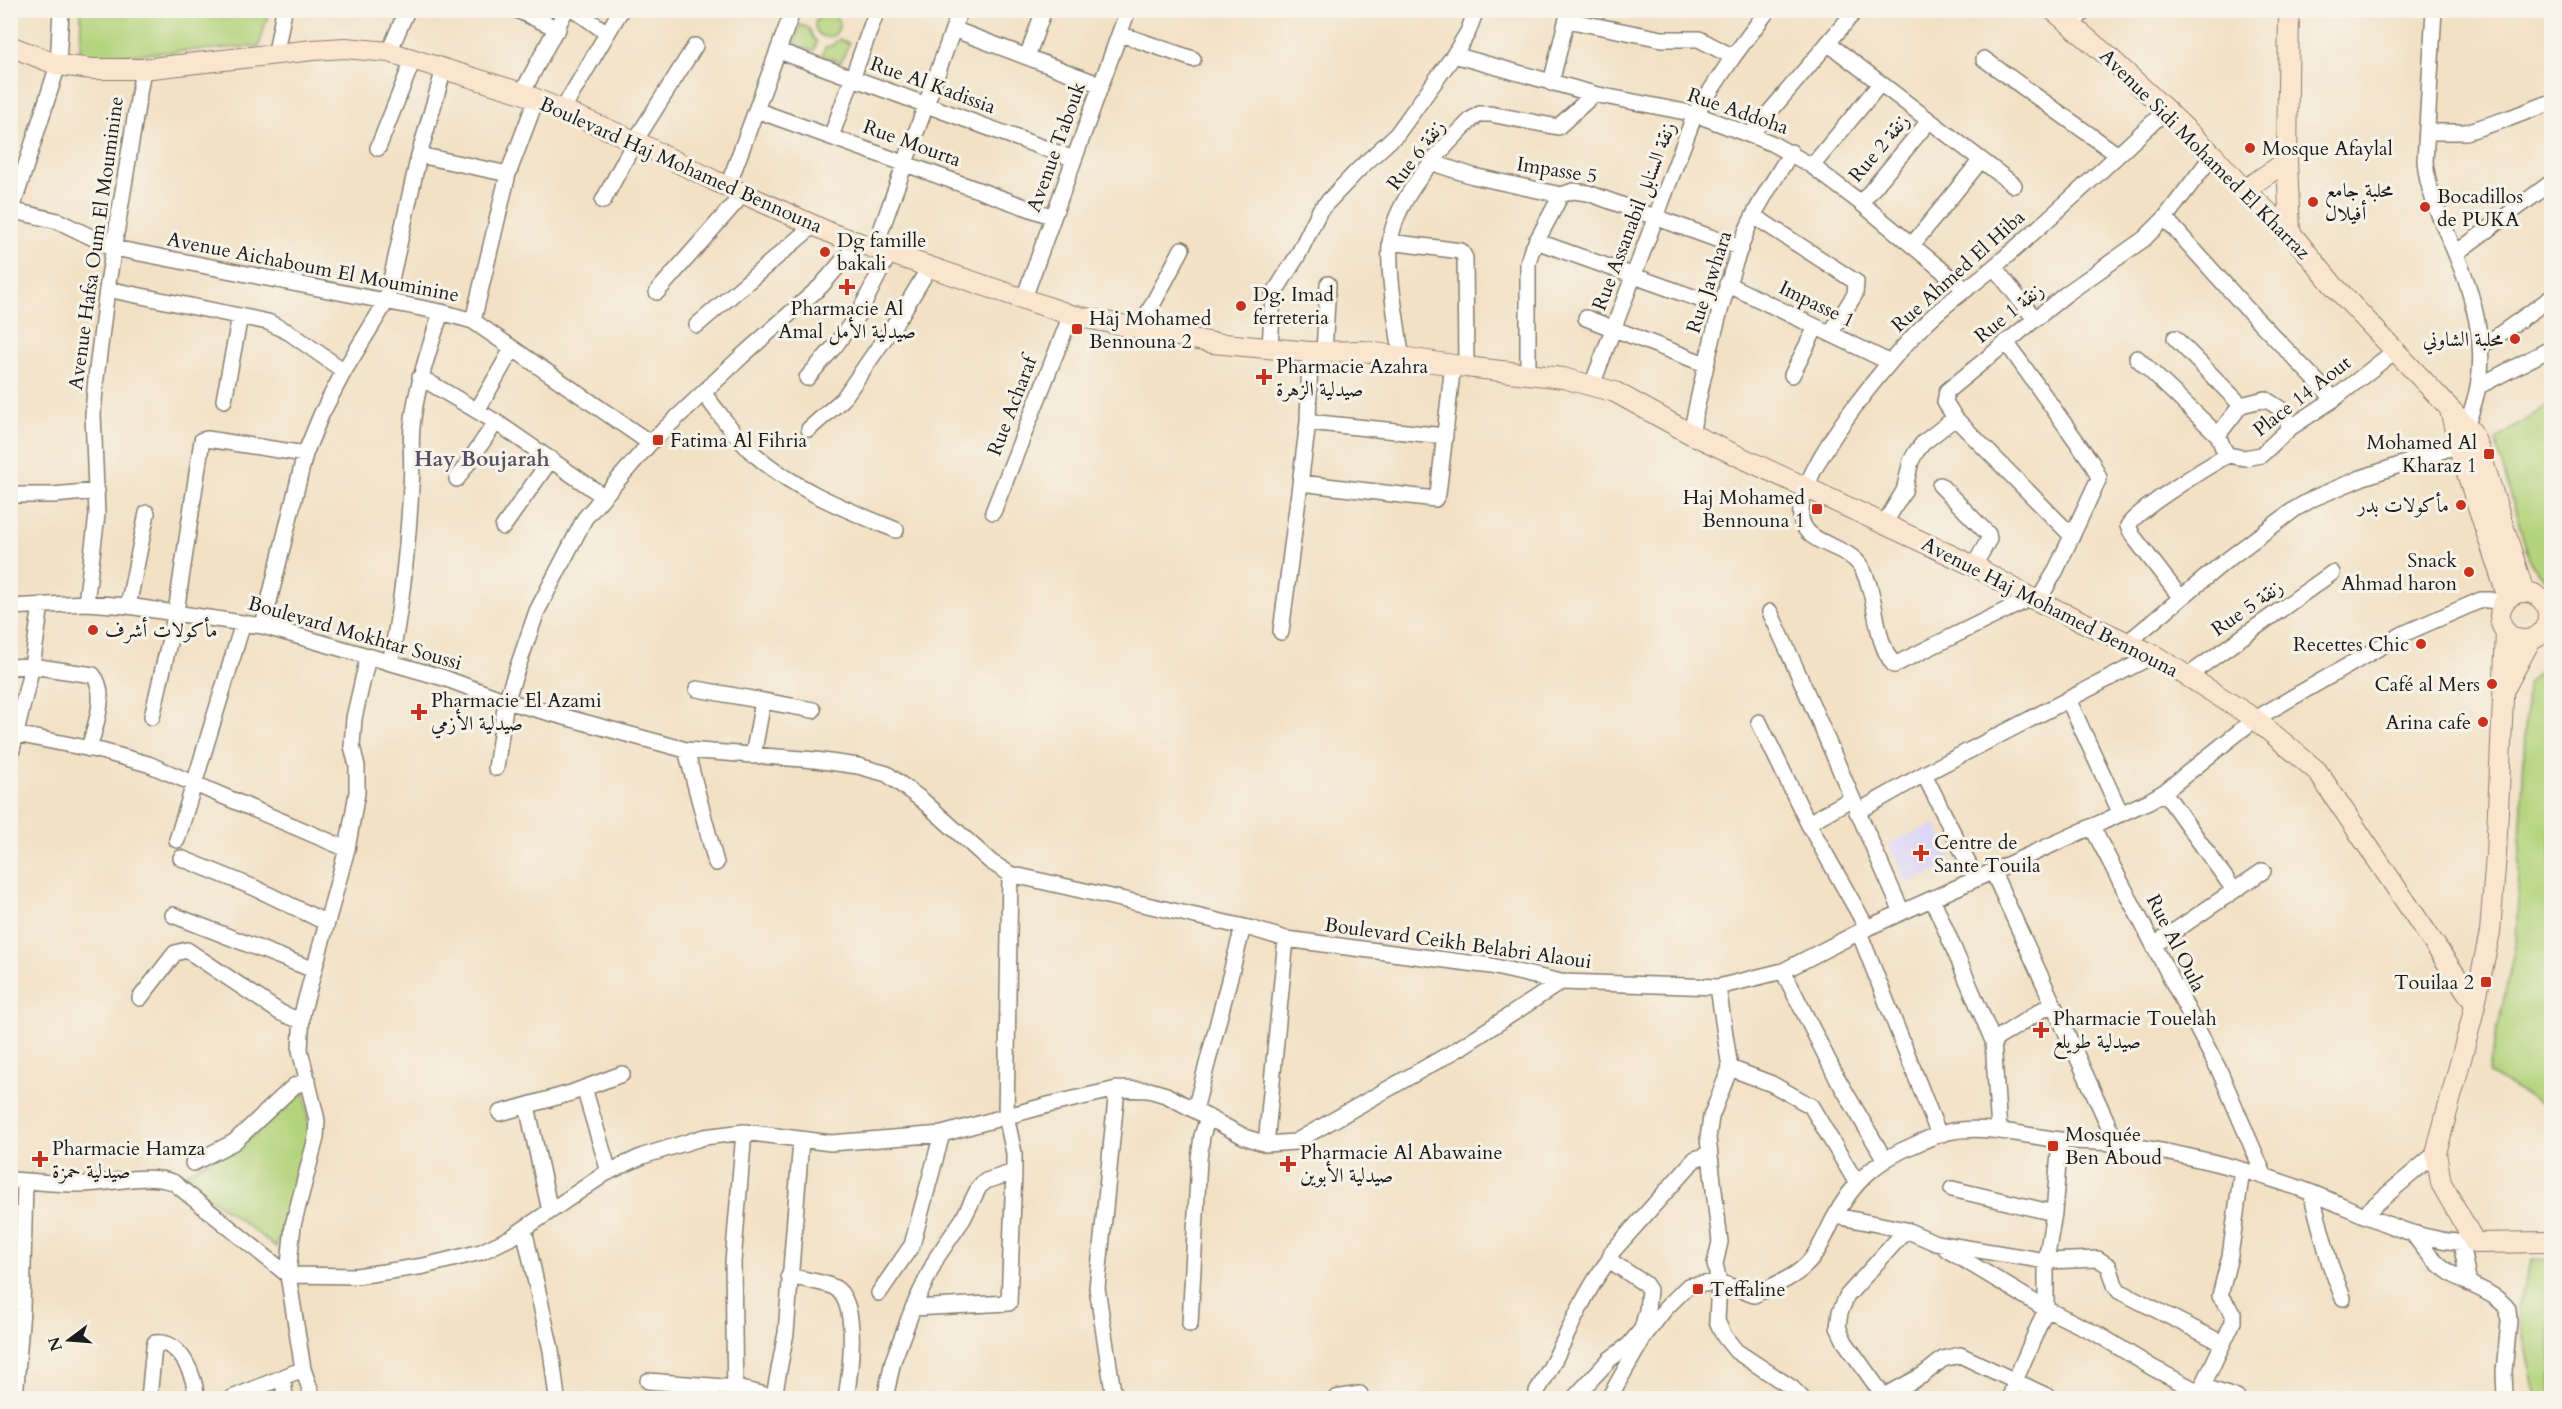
<svg xmlns="http://www.w3.org/2000/svg" width="2562" height="1409" font-family="Cardo,Amiri,serif">
  <style>
    .built { fill: #dbd6f7 }
    .green { fill: #b3d37b; stroke: #68784c; stroke-width: 1.5 }
    .lines { fill: none; stroke-linecap: round; stroke-linejoin: round }
    .street-casing { stroke: #877e70; stroke-width: 18 }
    .secondary-casing { stroke: #877e70; stroke-width: 22 }
    .street { stroke: #fff; stroke-width: 15 }
    .secondary { stroke: #fce5cf; stroke-width: 20 }
    .poi-dot { fill: #c8321e; stroke: #f7f3e8; stroke-width: 2 }
    .labels { text-anchor: middle; dominant-baseline: central; stroke-width: 6; stroke-linejoin: round; paint-order: stroke }
    .street-label { font-size: 20px; fill: #1c1c1c; stroke: #f7f3e8 }
    .poi-label { font-size: 20px; fill: #1c1c1c; stroke: #f7f3e8; text-anchor: start }
    .neighbourhood-label { font-size: 21px; font-weight: bold; fill: #574f66; stroke: #f7f3e8 }
  </style>
  <rect width="100%" height="100%" fill="#f7f3e8"/>
  <filter id="ink" filterUnits="userSpaceOnUse"><feTurbulence type="fractalNoise" baseFrequency=".0167" numOctaves="2"/><feDisplacementMap in="SourceGraphic" scale="12" xChannelSelector="R" yChannelSelector="G"/><feConvolveMatrix kernelMatrix="1 2 1 2 8 2 1 2 1" color-interpolation-filters="sRGB"/></filter>
  <filter id="wash" filterUnits="userSpaceOnUse"><feTurbulence type="fractalNoise" baseFrequency=".008" numOctaves="4" result="noise"/><feDisplacementMap in="SourceGraphic" scale="24" xChannelSelector="R" yChannelSelector="G"/><feGaussianBlur stdDeviation="1.35" result="paint"/><feColorMatrix in="noise" values="0 0 0 0 0 0 0 0 0 0 0 0 0 0 0 0 0 1.4 0 .05"/><feComposite in="paint" operator="in"/></filter>
  <g filter="url(#wash)">
    <rect width="100%" height="100%" fill="#f2e1c5"/>
    <path class="built" d="M1936,823L1953,864L1907,884L1889,843Z"/>
    <path class="green" d="M81,11H269L259,46L80,58Z
      M815 25a12 12 0 1 1 24 0a12 12 0 1 1-24 0Z
      M801,25L809,28L813,38L817,41L814,51L794,44Z
      M839,39L849,43L841,62L822,55L825,47L831,46Z
      M2551,403V585L2530,562L2495,440Z
      M2551,658V1109L2488,1074L2516,941L2527,684Z
      M305,1092L310,1137L276,1247L180,1176L249,1139Z
      M2532,1259L2551,1260V1398H2536L2517,1307Z"/>
  </g>
  <g filter="url(#ink)">
    <g class="lines">
      <defs>
        <path id="street" d="M517,10L558,29
          M575,10L607,33
          M2434,10L2425,161C2428,195 2442,221 2455,252C2472,291 2487,344 2478,386C2476,400 2470,413 2467,426L2459,429
          M1567,20L1662,39H1699L1733,57
          M2071,24L2086,10
          M953,29L1101,85
          M1120,34L1193,59
          M1829,44L2014,185
          M779,51L1074,159
          M276,52L284,10
          M389,52L407,10
          M1454,55L1594,94L1695,114L1771,143L1812,166L1861,203L1966,290
          M1027,57L1044,10
          M1984,59L2118,155
          M1551,83L1569,10
          M522,93L566,10
          M563,109L621,10
          M756,110L1053,217
          M2428,132H2466L2507,119L2552,102
          M1751,134L1856,10
          M831,137L877,10
          M378,148L413,60
          M419,155L508,174
          M1433,163L1473,176L1561,195L1573,191L1588,193L1741,248
          M1812,166L1880,84
          M728,186L793,10
          M603,201L635,141L695,46
          M1861,203L1929,121
          M10,210L58,221L114,248L441,312L473,321L650,443
          M10,215L58,65L61,10
          M1754,216L1856,282L1855,294L1830,334
          M2165,218L2246,308L2334,399
          M1536,241L1721,307
          M1390,242L1461,251L1465,258L1466,367
          M1912,245L1981,160
          M875,247L960,10
          M2456,253L2552,182
          M1994,267L2035,319
          M1727,284L1889,362
          M107,289L268,322L290,333L344,371
          M657,292L743,194
          M1024,298L1128,10
          M1586,318L1705,364
          M473,321L508,174L536,100
          M697,325L814,225
          M1139,330L1182,249
          M2175,338L2241,405
          M2006,342L2092,463L2099,478L2055,572L2038,601
          M2480,346L2493,339L2552,297
          M1270,348L1273,295L1298,255L1320,210L1359,169L1397,134L1454,55L1468,32L1476,10
          M1324,352L1328,284
          M1401,355C1397,319 1388,281 1390,245C1393,200 1441,149 1472,119L1480,114H1490L1558,127L1594,94
          M2137,358L2218,435L2223,448L2228,455
          M1528,372V263L1531,252L1561,195
          M1792,375L1816,327
          M420,377L496,422L603,496
          M807,378L835,346L859,313L890,252
          M1592,385L1695,114L1733,57L1768,10
          M2479,386L2552,348
          M703,393C719,412 734,436 753,453C795,490 845,509 896,530
          M224,400L240,316
          M477,411L512,349
          M1955,418L2071,535
          M1308,422L1445,436
          M809,429L843,399L902,313L930,266
          M1691,434C1705,365 1721,297 1746,232C1757,204 1776,178 1791,152
          M2218,435L2241,405L2265,399L2284,411L2290,428
          M2228,455L2244,458L2261,455L2290,428L2334,399L2396,350
          M457,479L496,422
          M1301,483L1435,499L1438,494L1453,364
          M1940,485L1988,534L1989,539L1974,566
          M10,495H53L97,491
          M993,512L1071,315
          M1884,524L1904,491L1911,461L1916,452L1923,443L1955,418L1945,402L1947,391L2066,294L2144,239L2165,218L2213,155
          M503,527L551,459
          M2031,598L1894,665C1872,637 1879,597 1861,567C1848,544 1804,546 1801,517C1796,469 1890,359 1924,325C1945,303 1972,286 1994,267C2053,216 2110,163 2166,110
          M2181,598L2133,536L2128,526C2135,511 2210,465 2228,455
          M86,603L97,515L93,414L96,378L107,289L143,69
          M128,606L147,513
          M10,607L86,603L128,606L263,626L444,678L506,701L686,750L815,760L858,766L887,774L922,800L991,862L1010,874L1253,929L1286,939L1491,966L1561,982L1718,987L1783,971L1867,928L2149,801L2164,792L2255,719L2403,634L2481,600H2491L2503,605
          M1770,612C1817,711 1857,813 1902,912
          M263,626L305,454L321,415L344,371L386,302L419,155L444,69
          M1281,632L1308,422L1310,352
          M2127,643L2223,563L2295,509L2314,498L2361,478L2459,445
          M390,663C402,605 408,545 411,486C413,466 410,446 412,427C416,387 429,350 441,312
          M10,667L32,666L93,675C109,694 94,728 89,749
          M2186,677L2332,573
          M697,689L813,710
          M2068,699L2121,814
          M152,717L176,612L202,440L207,439L305,454
          M1759,722L1808,823L1867,928
          M16,734L101,751L148,764L347,849
          M686,750L716,863
          M753,756L763,701
          M10,758L32,666L41,605
          M496,768L506,701L537,611L585,518L650,443L742,356L821,286L859,242
          M1924,774L1976,879
          M2164,792L2234,890
          M1857,812L1924,774L2154,655
          M1808,823L1851,799
          M2092,827L2220,1072L2265,1177
          M177,840L243,623
          M181,858L255,888L327,923
          M1993,872L2117,1144
          M1933,900L1993,1041L1999,1131
          M173,915L314,970
          M1859,932L1939,1135
          M2154,945L2263,871
          M1783,971L1836,1076L1885,1160
          M1718,987L1730,1068L1711,1117L1708,1138L1720,1242L1715,1264L1719,1282L1717,1321L1724,1336L1736,1351L1792,1388L1802,1398
          M140,998L175,953L187,950L281,1013L301,1021
          M1993,1041L2053,1003
          M1730,1068L1772,1084L1811,1106L1856,1182
          M584,1088L609,1172
          M527,1106L550,1211
          M1195,1110L1243,927
          M500,1113L571,1093L622,1074
          M1266,1144L1286,939
          M193,1163L234,1142L294,1086L308,1080
          M10,1180C36,1181 60,1185 85,1184C115,1183 144,1173 173,1182L288,1275L357,1276L424,1266L481,1252L512,1237L606,1173L643,1156L704,1137L744,1132L831,1143L942,1134L1048,1105L1117,1089L1149,1090L1166,1095L1245,1137L1266,1144L1295,1142L1458,1049L1561,982
          M1952,1189L2054,1213
          M2311,1193L2330,1264L2343,1298
          M2363,1215L2436,1153
          M1836,1216L1906,1230L1936,1243L2046,1261L2098,1259L2109,1266L2115,1285L2119,1291L2222,1343
          M524,1229L551,1350L557,1398
          M2414,1235C2424,1249 2434,1262 2449,1272C2469,1286 2492,1290 2508,1309L2509,1322L2504,1371L2505,1398
          M2461,1243L2469,1284
          M1946,1249L2046,1309L2099,1335L2153,1368L2199,1392
          M1609,1260L1612,1252L1695,1159L1709,1154
          M789,1276C800,1279 831,1283 838,1290C859,1309 850,1373 846,1398
          M879,1293L912,1245L942,1134
          M913,1308L1009,1303L1014,1172
          M1190,1324L1199,1159L1202,1136L1208,1117
          M283,1378L285,1398
          M648,1381L736,1388L778,1398
          M2202,1386L2237,1398
          M774,1396L786,1333L801,1141
          M15,1398L22,1310L25,1181
          M149,1398L154,1347L155,1343C181,1340 196,1378 196,1398
          M232,1398L303,1369
          M313,1398L303,1369L288,1275L293,1225L316,1138L317,1120L300,1050L302,1014L347,849L357,793V766L352,746L354,718L368,657
          M735,1398L733,1262L744,1132
          M885,1398L893,1361L913,1308L937,1257L963,1219L979,1187L986,1181L1014,1172V1153L1006,1116L1010,874
          M1114,1398L1097,1288L1117,1089
          M1336,1398L1360,1394
          M1537,1398V1391C1564,1349 1578,1300 1609,1260L1645,1284L1649,1290L1647,1310L1642,1329L1629,1345L1610,1359L1574,1398
          M1609,1398L1645,1335L1665,1309L1688,1286L1719,1282L1754,1295C1770,1287 1792,1279 1805,1266C1818,1254 1825,1236 1833,1220C1852,1183 1875,1161 1914,1145C1924,1140 1937,1135 1948,1132C1985,1124 2024,1136 2060,1140C2080,1142 2100,1141 2119,1144C2185,1154 2250,1169 2312,1193C2365,1214 2416,1243 2475,1243
          M1881,1398L1923,1375L1943,1359L1960,1355L2051,1398
          M1885,1398L1845,1342L1838,1327L1840,1312L1847,1296L1906,1230
          M2010,1398L2015,1381L2046,1309V1261L2054,1213L2060,1140
          M2197,1398L2233,1322V1313L2220,1296L2230,1256L2242,1170"/>
        <path id="secondary" d="M2053,10L2109,57L2166,110L2213,155L2244,190L2290,232L2333,285L2472,432L2480,452L2524,592
          M2289,10L2287,161L2290,232
          M10,46L58,65L93,69H143L313,50L345,48L389,52L522,93L635,141L713,180L833,234L1071,315L1213,343L1310,352L1363,351L1466,367L1563,378L1615,392L1691,434L1974,566L2031,598L2154,655L2255,719L2317,771L2475,1004
          M2244,190L2287,161
          M2450,410L2462,458L2508,598
          M2500 616a24 24 0 1 1 48 0a24 24 0 1 1-48 0Z
          M2506,632L2496,855L2490,932L2472,1018L2436,1153L2441,1183L2475,1243L2552,1242
          M2506,686L2531,639"/>
      </defs>
      <use href="#street" class="street-casing"/>
      <use href="#secondary" class="secondary-casing"/>
      <use href="#street" class="street"/>
      <use href="#secondary" class="secondary"/>
    </g>
  </g>
  <g class="poi-dot">
    <circle cx="2250" cy="148" r="6"/>
    <circle cx="2313" cy="202" r="6"/>
    <circle cx="2425" cy="207" r="6"/>
    <circle cx="825" cy="252" r="6"/>
    <path d="M844 278h6v6h6v6h-6v6h-6v-6h-6v-6h6z"/>
    <circle cx="1241" cy="306" r="6"/>
    <rect x="1071" y="323" width="12" height="12" rx="3"/>
    <circle cx="2515" cy="339" r="6"/>
    <path d="M1261 368h6v6h6v6h-6v6h-6v-6h-6v-6h6z"/>
    <rect x="652" y="434" width="12" height="12" rx="3"/>
    <rect x="2483" y="448" width="12" height="12" rx="3"/>
    <circle cx="2461" cy="505" r="6"/>
    <rect x="1811" y="503" width="12" height="12" rx="3"/>
    <circle cx="2469" cy="572" r="6"/>
    <circle cx="93" cy="630" r="6"/>
    <circle cx="2421" cy="644" r="6"/>
    <circle cx="2492" cy="684" r="6"/>
    <path d="M416 703h6v6h6v6h-6v6h-6v-6h-6v-6h6z"/>
    <circle cx="2483" cy="722" r="6"/>
    <path d="M1918 844h6v6h6v6h-6v6h-6v-6h-6v-6h6z"/>
    <rect x="2480" y="976" width="12" height="12" rx="3"/>
    <path d="M2038 1021h6v6h6v6h-6v6h-6v-6h-6v-6h6z"/>
    <rect x="2047" y="1140" width="12" height="12" rx="3"/>
    <path d="M37 1150h6v6h6v6h-6v6h-6v-6h-6v-6h6z"/>
    <path d="M1285 1155h6v6h6v6h-6v6h-6v-6h-6v-6h6z"/>
    <rect x="1692" y="1283" width="12" height="12" rx="3"/>
  </g>
  <g class="labels">
    <g class="street-label">
      <text transform="translate(933 85) rotate(20)">Rue Al Kadissia</text>
      <text transform="translate(1738 111) rotate(19)">Rue Addoha</text>
      <text transform="translate(912 143) rotate(20)">Rue Mourta</text>
      <text transform="translate(1056 147) rotate(-70)">Avenue Tabouk</text>
      <text transform="translate(1879 148) rotate(-50)">Rue 2 زنقة</text>
      <text transform="translate(2205 154) rotate(45)">Avenue Sidi Mohamed El Kharraz</text>
      <text transform="translate(1416 155) rotate(-53)">Rue 6 زنقة</text>
      <text transform="translate(681 165) rotate(24)">Boulevard Haj Mohamed Bennouna</text>
      <text transform="translate(1557 170) rotate(9)">Impasse 5</text>
      <text transform="translate(1634 216) rotate(-69)">Rue Assanabil زنقة السنابل</text>
      <text transform="translate(96 243) rotate(-82)">Avenue Hafsa Oum El Mouminine</text>
      <text transform="translate(313 267) rotate(11)">Avenue Aichaboum El Mouminine</text>
      <text transform="translate(1958 271) rotate(-42)">Rue Ahmed El Hiba</text>
      <text transform="translate(1709 282) rotate(-72)">Rue Jawhara</text>
      <text transform="translate(1817 304) rotate(26)">Impasse 1</text>
      <text transform="translate(2009 313) rotate(-39)">Rue 1 زنقة</text>
      <text transform="translate(2302 396) rotate(-38)">Place 14 Aout</text>
      <text transform="translate(1012 406) rotate(-69)">Rue Acharaf</text>
      <text transform="translate(2050 607) rotate(27)">Avenue Haj Mohamed Bennouna</text>
      <text transform="translate(2247 608) rotate(-35)">Rue 5 زنقة</text>
      <text transform="translate(355 633) rotate(16)">Boulevard Mokhtar Soussi</text>
      <text transform="translate(1458 943) rotate(8)">Boulevard Ceikh Belabri Alaoui</text>
      <text transform="translate(2176 943) rotate(63)">Rue Al Oula</text>
    </g>
    <g class="poi-label">
      <text x="2262" y="148">Mosque Afaylal</text>
      <text x="2325" y="190">محلبة جامع<tspan x="2325" dy="23">أفيلال</tspan></text>
      <text x="2437" y="196">Bocadillos<tspan x="2437" dy="23">de PUKA</tspan></text>
      <text x="837" y="240">Dg famille<tspan x="837" dy="23">bakali</tspan></text>
      <text x="1253" y="294">Dg. Imad<tspan x="1253" dy="23">ferreteria</tspan></text>
      <text x="847" y="308" text-anchor="middle">Pharmacie Al<tspan x="847" dy="23">Amal صيدلية الأمل</tspan></text>
      <text x="1089" y="318">Haj Mohamed<tspan x="1089" dy="23">Bennouna 2</tspan></text>
      <text x="2503" y="339" text-anchor="end">محلبة الشاوني</text>
      <text x="1276" y="366">Pharmacie Azahra<tspan x="1276" dy="23">صيدلية الزهرة</tspan></text>
      <text x="670" y="440">Fatima Al Fihria</text>
      <text x="2477" y="442" text-anchor="end">Mohamed Al<tspan x="2477" dy="23">Kharaz 1</tspan></text>
      <text x="1805" y="497" text-anchor="end">Haj Mohamed<tspan x="1805" dy="23">Bennouna 1</tspan></text>
      <text x="2449" y="505" text-anchor="end">مأكولات بدر</text>
      <text x="2457" y="560" text-anchor="end">Snack<tspan x="2457" dy="23">Ahmad haron</tspan></text>
      <text x="105" y="630">مأكولات أشرف</text>
      <text x="2409" y="644" text-anchor="end">Recettes Chic</text>
      <text x="2480" y="684" text-anchor="end">Café al Mers</text>
      <text x="431" y="700">Pharmacie El Azami<tspan x="431" dy="23">صيدلية الأزمي</tspan></text>
      <text x="2471" y="722" text-anchor="end">Arina cafe</text>
      <text x="1934" y="842">Centre de<tspan x="1934" dy="23">Sante Touila</tspan></text>
      <text x="2474" y="982" text-anchor="end">Touilaa 2</text>
      <text x="2053" y="1018">Pharmacie Touelah<tspan x="2053" dy="23">صيدلية طويلع</tspan></text>
      <text x="2065" y="1134">Mosquée<tspan x="2065" dy="23">Ben Aboud</tspan></text>
      <text x="52" y="1148">Pharmacie Hamza<tspan x="52" dy="23">صيدلية حمزة</tspan></text>
      <text x="1300" y="1152">Pharmacie Al Abawaine<tspan x="1300" dy="23">صيدلية الأبوين</tspan></text>
      <text x="1710" y="1289">Teffaline</text>
    </g>
    <g class="neighbourhood-label">
      <text x="482" y="459">Hay Boujarah</text>
    </g>
  </g>
  <rect width="2562" height="1409" fill="none" stroke="#f7f3e8" stroke-width="36"/>
  <g transform="translate(69 1340) rotate(254)" stroke="#f7f3e8" stroke-width="4.5" paint-order="stroke">
  <path d="M0-4.5L10 22L0 15L-10 22Z" fill="#1c1c1c"/>
  <text y="-9" font-size="16" font-weight="bold" text-anchor="middle" fill="#1c1c1c">N</text>
  </g>
</svg>
